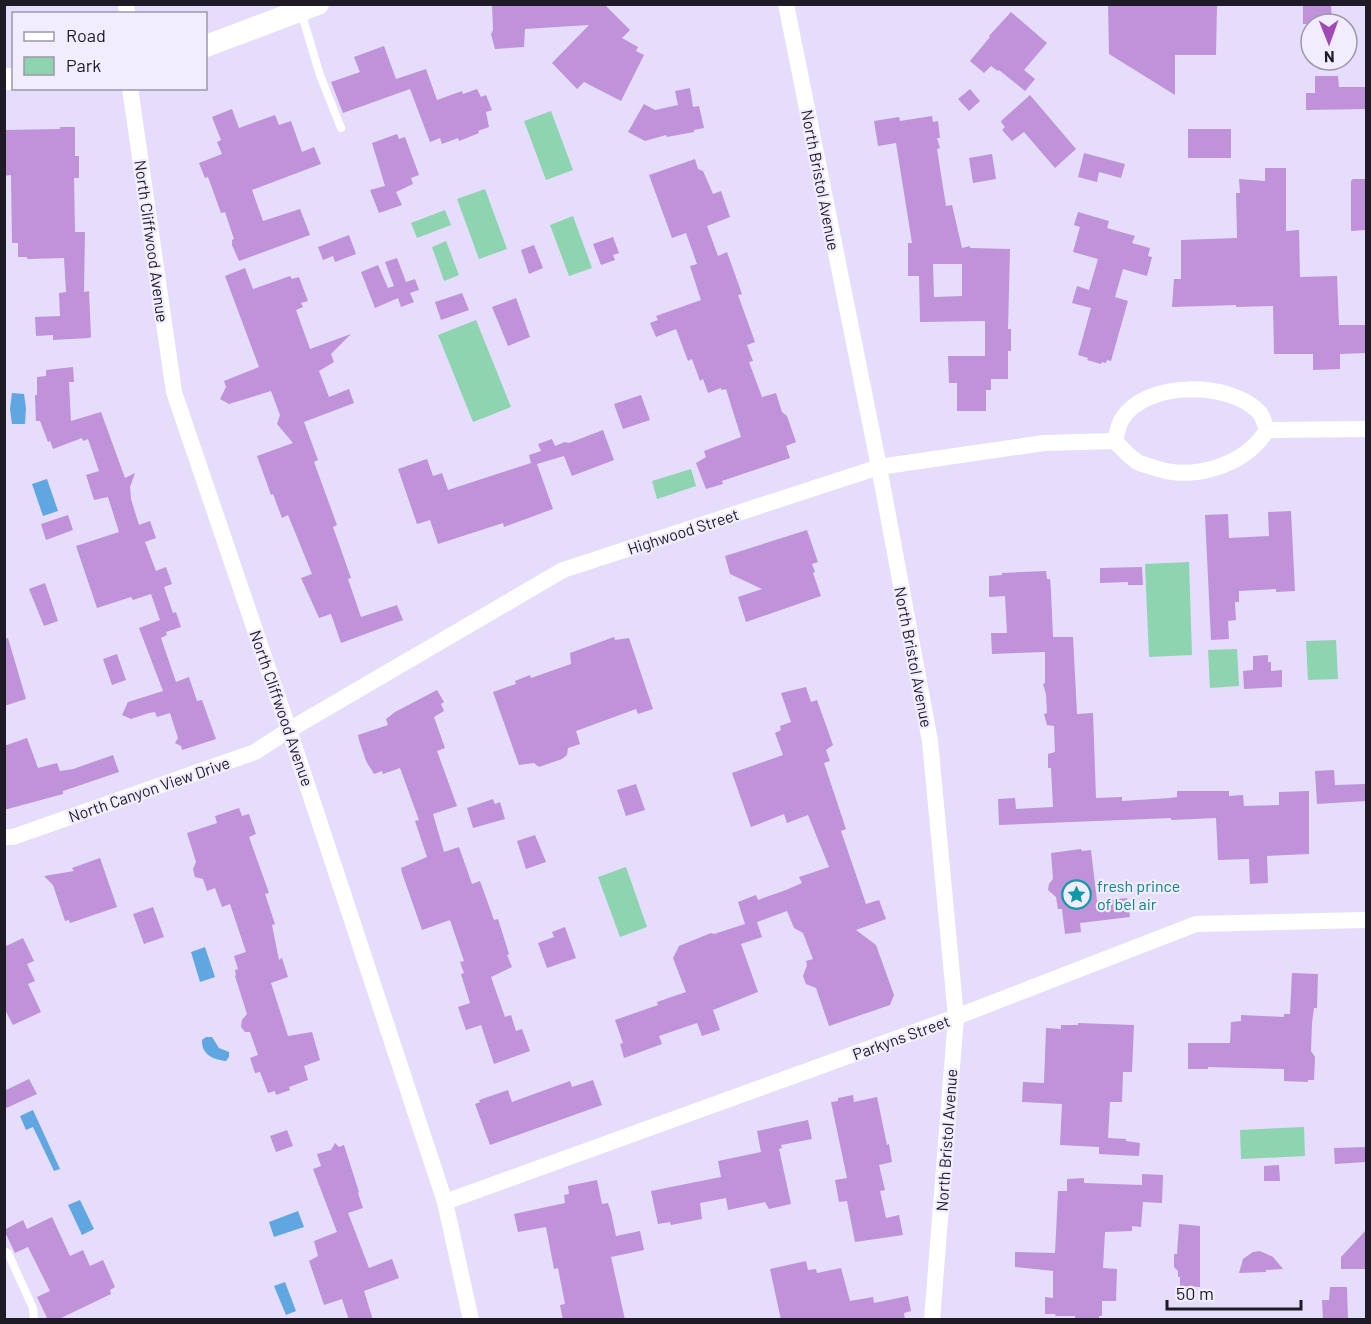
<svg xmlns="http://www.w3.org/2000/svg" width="1371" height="1324" font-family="Barlow,sans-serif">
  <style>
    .green { fill: #8ed4b1 }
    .water { fill: #60a7e1 }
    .building { fill: #bf92da; fill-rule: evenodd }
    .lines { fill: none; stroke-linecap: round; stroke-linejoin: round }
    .service { stroke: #fff; stroke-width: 8 }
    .minor { stroke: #fff; stroke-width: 16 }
    .secondary { stroke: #fff; stroke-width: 22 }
    .labels { text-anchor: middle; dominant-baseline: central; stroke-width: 4.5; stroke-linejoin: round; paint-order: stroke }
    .street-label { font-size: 16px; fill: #1e1b26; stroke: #f1ecfe }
    .culture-label { font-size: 16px; fill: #0d838f; stroke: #f1ecfe; text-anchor: start }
  </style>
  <rect width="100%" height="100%" fill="#e5ddfb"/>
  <path class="green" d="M551,111L573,170L546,180L524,121Z
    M485,189L507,249L479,259L457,199Z
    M445,210L451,225L417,238L411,223Z
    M573,216L592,268L569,276L550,225Z
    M446,241L459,275L444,281L432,247Z
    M476,320L511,407L473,422L438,335Z
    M691,469L696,486L657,499L652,481Z
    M1189,562L1192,655L1149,657L1145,564Z
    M1336,640L1338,679L1308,680L1306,641Z
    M1237,649L1239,686L1210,688L1208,650Z
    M626,867L647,927L620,937L598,877Z
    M1304,1127L1305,1156L1241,1159L1240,1130Z"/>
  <path class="water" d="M12,393L24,394L26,408L25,424H12L10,409Z
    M47,479L58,511L43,516L32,484Z
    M205,947L215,977L200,982L191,952Z
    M206,1037H212L219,1048L229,1052V1057L226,1061C213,1060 201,1054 202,1040Z
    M33,1110L60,1169L54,1171L33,1127L26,1130L20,1116Z
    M80,1200L94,1229L82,1235L68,1205Z
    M298,1211L304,1227L274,1237L269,1222Z
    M285,1282L296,1311L286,1315L274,1286Z"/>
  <path class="building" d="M492,4H604L630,30L622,38L638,47L636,51L644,55L621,101L584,82L577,89L552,63L589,25L525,29L524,47L495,49L491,34L493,30Z
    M1108,4H1217L1216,55H1175V95L1109,54Z
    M1303,4H1331L1332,24H1303Z
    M1011,12L1047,43L1024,70L1035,79L1025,91L999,70L998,71L991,66L984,73L970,61L990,37L989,36Z
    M384,46L396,79L426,69L437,100L462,91L463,94L477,89L481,97L486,95L492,110L486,112L489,127L478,131L479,133L459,141L458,138L442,144L440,138L430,142L410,89L343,113L331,82L360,72L354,57Z
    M1315,76H1338L1339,87H1366V109L1306,110V93H1315Z
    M690,88L693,107L699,106L704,128L694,130V132L667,137L666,135L645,141L628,132L644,104L655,110L678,105L675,91Z
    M970,89L980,101L969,111L958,99Z
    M1030,95L1076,149L1055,168L1024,132L1012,141L1002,130L1005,127L1001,122L1002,120Z
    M232,109L239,128L275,115L279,125L291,121L302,152L314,147L321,164L252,190L263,221L300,209L310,235L239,261L232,245V240L234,239L225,212L221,213L208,177L205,178L199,163L222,154L217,142L221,140L212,117Z
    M932,116L933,122L938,121L940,138H937L940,148L937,149L946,206L952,205L962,248L970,246V248L1010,249L1008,329H1011V351H1008V379H991V390H986V411H957V383H949L948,356H985V321L920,322L919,276H908V243H912L896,143L878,146L874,121L899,117L900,121ZM933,264H962V296L934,297Z
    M60,127H75V156H79V178H74L75,232H85L84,292L89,291L91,337L89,338L53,340V335L36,336L35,317L60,316L59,293L66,292L64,258L27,259V257H18V243H12L11,175L4,176V130L60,129Z
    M1188,129H1231V158H1188Z
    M397,134L399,139L405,137L419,175L411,178L413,184L396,192L402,205L379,213L370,190L385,186L372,143Z
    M1084,153L1125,164L1121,178L1099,172L1097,182L1078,177Z
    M992,154L996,179L973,183L969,158Z
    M695,159L698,169L703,171L713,194L721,191L730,217L707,226L718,256L727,252L742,294L738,295L755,342L747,345L753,361L749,362L762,397L776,393L782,412L787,416L796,442L786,446L790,458L722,481L723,484L706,489L696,463L706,457L704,451L741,437L726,389L721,390V388L708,393L703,379L700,381L692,359L688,361L676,329L656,337L650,323L658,320L656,316L701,300L690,266L697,264L686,233L672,238L649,175Z
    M1265,168H1286V231L1299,230L1300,277L1337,276L1339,325H1366V353L1340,354V369L1313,370V354H1274L1273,306L1236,307V305L1172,307L1174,279H1181V240L1237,238L1236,193H1240L1239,179L1265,181Z
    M1353,179H1366V230L1351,231V181Z
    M1078,212L1109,221L1107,228L1135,236L1132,243L1150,248L1148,256L1152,257L1147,276L1123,269L1115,297L1128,301L1111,361L1107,360L1106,363L1102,362L1101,364L1087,360L1088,358L1078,355L1091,308L1072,303L1077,286L1089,290L1098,259L1073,252L1080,227L1074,225Z
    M349,235L356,254L335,262L333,256L323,260L318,247Z
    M613,237L619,253L613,255L615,260L601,265L593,244Z
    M534,245L543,268L529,274L521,250Z
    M397,258L406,282L415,279L419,290L410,293L414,302L401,307L398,298L375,308L361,272L378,265L388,288L394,286L385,262Z
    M245,268L253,289L290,276L292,279L299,277L308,301L301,303L303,307L296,310L310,349L351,334L331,354L334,362L319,371L329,397L349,389L354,403L304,422L318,460L314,462L337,525L333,527L351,578L348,579L361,617L397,605L403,620L341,643L331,614L319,618L301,578L312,574L288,515L282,518L273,494L271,495L257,456L293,443L277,424L280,415L271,391L229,404L220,399L226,387L224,381L259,367L225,276Z
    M462,293L469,310L441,320L435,302Z
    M516,298L530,337L508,346L492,307Z
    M73,367L74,382H69L71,421L101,412L125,478L135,473L130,487L131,499L139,525L150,521L156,538L145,542L156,571L166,567L172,584L164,587L173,613L176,612L181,627L166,632L167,635L161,638L176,682L189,677L197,701L202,700L216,739L182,750L181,746L175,743L178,738L170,713L157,717L155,712L149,713L131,719L122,715L128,702L163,691L139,628L160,620L151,594L133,600L131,597L97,608L76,546L119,532L108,497L94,500L86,475L99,471L88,439L83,441L82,438L53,449L50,441L48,442L40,421H36L35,395H37V377L46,376V370Z
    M641,395L650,420L623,429L614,404Z
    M603,430L614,460L572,476L564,456L537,464L553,509L504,527L503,523L438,544L430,520L417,524L398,469L427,459L433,476L442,473L448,490L531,463L529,455L541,451L538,444L552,439L555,446L565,442L569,443Z
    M1291,511L1295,591L1276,592V589L1239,591V602H1235L1236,620L1228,621L1229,639L1211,640L1205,515L1228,514L1229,538L1269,536L1268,512Z
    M68,515L73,530L46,540L41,524Z
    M807,530L818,562L812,564L815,572L813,573L821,596L746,622L738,597L762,589L730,574L725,556Z
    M1142,567L1143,585H1128V582L1100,583V568Z
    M1046,571L1047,579H1050L1051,591L1053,637H1073L1077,714L1093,713L1096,798L1122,797V801L1170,798L1177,797V791H1229V796L1243,795L1244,806L1279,805V792L1309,791V854L1267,856L1268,883L1250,884L1249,859L1218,860L1216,818L1171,820V818L999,825L998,799L1015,798L1016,809L1053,807L1051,768H1048V754L1055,752L1054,726L1047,725L1044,714L1047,713L1046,694L1043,684L1045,683V652L992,654L991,633H1007L1005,596L989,597V576L1002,575V573Z
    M45,583L58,621L44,626L29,589Z
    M614,637L615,640L629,638L653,709L638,714L636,709L576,731L580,744L568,748L567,755L562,759L539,767L534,763L519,765L493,692L516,684L515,681L530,675L531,678L571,664L570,653Z
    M8,638L26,699L4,706V639Z
    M117,654L126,680L112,685L103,659Z
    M1268,655V662H1271V671L1282,670V687L1244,689L1243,671L1253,670V656Z
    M806,687L811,702L817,700L833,745L826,750L830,761L824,763L846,829L841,831L866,904L879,900L886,919L856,930L876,945L894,995L890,1005L829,1026L816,988L806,984L803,976L807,965L806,961L813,959L803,933L794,928L787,911L757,922L762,937L741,944L758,992L713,1010L720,1030L702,1036L697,1023L659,1036L662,1044L624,1058L620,1044L623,1043L615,1020L658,1005L657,1002L686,992L673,958L679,946L711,933L714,934L745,924L738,902L756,895L758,900L786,890L802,883L799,877L829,867L808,815L787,823L784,814L751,827L732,773L783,755L775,733L781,730L780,726L791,722L781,693Z
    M437,690L444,702L441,704L444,711L434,717L445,748L437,751L457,806L433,814L444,852L459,847L472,884L480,881L494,920L498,919L509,954L507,955L512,967L491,977L505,1017L511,1015L516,1031L522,1029L530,1051L494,1064L481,1025L466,1030L458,1007L470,1003L461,974L464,973L460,962L464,961L450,920L422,930L402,873L401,868L427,857L415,821L419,820L400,768L383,774L382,771L374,774L366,761L359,740L358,735L388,725L386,719L395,712Z
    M27,738L38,768L57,763L60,771L73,769L113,755L119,772L63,791V794L4,810V746Z
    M1334,770L1335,785L1365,784L1366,801L1317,804L1315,771Z
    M636,784L645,810L626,816L617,790Z
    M493,799L495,804L500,802L505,819L473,828L467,808Z
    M239,808L242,816L249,814L256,834L249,837L269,893L265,894L275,924L272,925L279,960L282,958L288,977L271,983L288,1036L312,1032L320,1060L304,1066L308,1080L289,1087L290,1090L276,1095L275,1091L268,1093L260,1072L255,1073L250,1058L258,1055L250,1032H245L241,1027L242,1020L247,1014L235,976L236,975L235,970L238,969L234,956L246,952L230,904L222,907L215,888L207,891L203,879L195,877L193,869L196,862L187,833L217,823L215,816Z
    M535,835L546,862L526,869L517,841Z
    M1081,849L1082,851L1091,850L1097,901L1127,898L1130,917L1080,923L1081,932L1065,934L1062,909H1058L1056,897L1048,890L1049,884L1053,879L1051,853Z
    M100,858L117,907L70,923L69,920L65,921L53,885L44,876L74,871L72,868Z
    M153,907L164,937L144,944L133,914Z
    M565,927L576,958L547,968L538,943L554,937L552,932Z
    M23,938L34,961L27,964L35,981L28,984L41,1012L13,1025L4,1008V947Z
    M1292,973L1318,974L1317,1008H1314L1312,1023L1311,1051L1315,1057L1314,1080H1308V1082L1284,1081V1069L1208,1067V1069H1188V1043H1230L1231,1022L1241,1021V1015L1284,1017V1014H1290Z
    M1078,1023L1134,1025L1132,1072H1123L1122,1102H1110L1108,1138L1126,1139V1141L1140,1143L1139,1156L1099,1154V1147L1060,1145L1062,1104L1022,1102L1023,1082L1044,1083L1046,1028L1061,1029V1025H1078Z
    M29,1079L37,1094L4,1109V1091Z
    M593,1080L602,1105L490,1145L475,1104L480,1102L479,1100L508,1090L512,1102L570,1081L572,1087Z
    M853,1095L854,1102L877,1097L887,1145L889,1144L892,1162L879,1165L885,1190L880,1191L886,1218L899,1215L903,1235L855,1242L847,1201L839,1202L835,1180L847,1178L831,1102L838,1101V1098Z
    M808,1120L812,1139L781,1145L782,1148L779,1149L791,1204L769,1209L765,1202L728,1210L726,1198L700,1203L702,1219L671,1225L670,1222L658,1224L651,1191L721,1177L718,1161L761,1152L757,1131Z
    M287,1130L293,1146L276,1152L270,1136Z
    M335,1143L339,1147L344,1145L359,1192L358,1193L363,1208L348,1213L369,1268L392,1259L399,1278L364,1291L373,1320H349L342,1299L324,1305L309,1261L318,1256L314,1241L337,1232L313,1169L321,1166L317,1154L331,1150Z
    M1366,1147V1162L1335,1164L1334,1148Z
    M1279,1165L1280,1181H1264V1166Z
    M1142,1174L1163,1175L1162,1203L1143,1202L1141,1227L1132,1226V1231L1105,1232L1103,1268L1117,1269L1116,1301H1102V1316H1099V1320H1075V1316H1055L1056,1314H1045V1297L1053,1298V1271L1015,1267V1252L1055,1253L1058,1191H1067V1179L1084,1178V1183L1142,1185Z
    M597,1180L602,1204L608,1203L611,1212L616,1236L640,1231L644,1250L611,1257L625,1320H563L560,1305L565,1304L558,1268L554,1269L546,1227L518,1232L514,1214L565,1203L564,1195L569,1194L568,1186Z
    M52,1217L70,1256L83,1250L90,1266L103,1260L115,1287L110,1290L111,1294L57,1320H48L37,1297L50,1291L28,1247L15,1253L4,1230L23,1220L27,1229Z
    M1179,1224L1200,1226V1287L1180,1286V1277H1178V1271L1174,1267V1254H1177Z
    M1366,1230V1269H1341V1257Z
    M1260,1251L1273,1257L1283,1269L1266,1270V1272L1239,1273L1243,1259L1253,1252Z
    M806,1261L808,1270L816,1269L817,1273L841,1268L850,1301L873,1297L874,1303L908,1296L911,1311L904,1313L905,1320H781L770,1269Z
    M1330,1287H1347L1348,1320H1323L1322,1300H1329Z"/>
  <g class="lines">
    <path class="service" d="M301,12L320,75L341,128
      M4,1251L8,1253L33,1308L34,1320"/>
    <path class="minor" d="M126,4L127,14
      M786,4L879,467L930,741L956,1017L932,1320
      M130,88L174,392L289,730L445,1202L471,1320
      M1267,430L1366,429
      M1115,441C1117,434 1118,425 1122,419C1146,380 1231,381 1260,413C1263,417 1265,425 1267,430
      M4,837H13L255,752L289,730L563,570L879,467L1044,443L1115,441C1121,447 1127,455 1135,460C1139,464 1146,465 1152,467C1192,482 1245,466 1267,430
      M445,1202L956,1017L1196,924L1366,920"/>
    <path class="secondary" d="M206,46L318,4
      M4,79H14"/>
  </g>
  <defs>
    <symbol id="sight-ring" viewBox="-11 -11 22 22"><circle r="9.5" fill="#f1ecfe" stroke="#0f9aa8" stroke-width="1.5"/><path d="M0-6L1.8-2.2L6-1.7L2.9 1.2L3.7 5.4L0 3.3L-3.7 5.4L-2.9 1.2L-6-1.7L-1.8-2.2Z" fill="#0f9aa8"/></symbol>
  </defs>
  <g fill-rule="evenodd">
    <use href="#sight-ring" x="1060" y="878" width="33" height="33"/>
  </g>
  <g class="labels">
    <g class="street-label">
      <text transform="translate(821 180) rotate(79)">North Bristol Avenue</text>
      <text transform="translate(152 241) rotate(82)">North Cliffwood Avenue</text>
      <text transform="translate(683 531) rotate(-18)">Highwood Street</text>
      <text transform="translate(914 657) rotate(79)">North Bristol Avenue</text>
      <text transform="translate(282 708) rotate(71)">North Cliffwood Avenue</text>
      <text transform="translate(149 789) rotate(-19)">North Canyon View Drive</text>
      <text transform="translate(901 1037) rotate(-20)">Parkyns Street</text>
      <text transform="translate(946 1140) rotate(-86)">North Bristol Avenue</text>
    </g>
    <g class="culture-label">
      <text x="1097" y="885">fresh prince<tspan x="1097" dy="18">of bel air</tspan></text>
    </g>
  </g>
  <rect width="1371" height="1324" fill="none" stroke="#1e1b26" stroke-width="12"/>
  <rect x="12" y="12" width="195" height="78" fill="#f1ecfe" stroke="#9d98a8" stroke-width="1.5"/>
  <rect x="24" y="32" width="30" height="9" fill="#ffffff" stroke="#9d98a8" stroke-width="1.5"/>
  <text x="66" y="42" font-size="18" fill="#1e1b26">Road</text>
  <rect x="24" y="57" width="30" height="18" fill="#8ed4b1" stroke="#9d98a8" stroke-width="1.5"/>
  <text x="66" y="72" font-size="18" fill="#1e1b26">Park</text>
  <g transform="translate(1329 42) rotate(179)"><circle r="28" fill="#f1ecfe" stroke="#9d98a8" stroke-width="1.5"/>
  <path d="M0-4.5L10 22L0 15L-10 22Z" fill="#a14ab7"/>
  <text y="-9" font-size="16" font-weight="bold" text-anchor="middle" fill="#1e1b26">N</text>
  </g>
  <path d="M1167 1300v9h134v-9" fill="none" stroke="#1e1b26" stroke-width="3"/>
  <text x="1176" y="1300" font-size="18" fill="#1e1b26" stroke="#f1ecfe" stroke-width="4.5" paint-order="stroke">50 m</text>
</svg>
